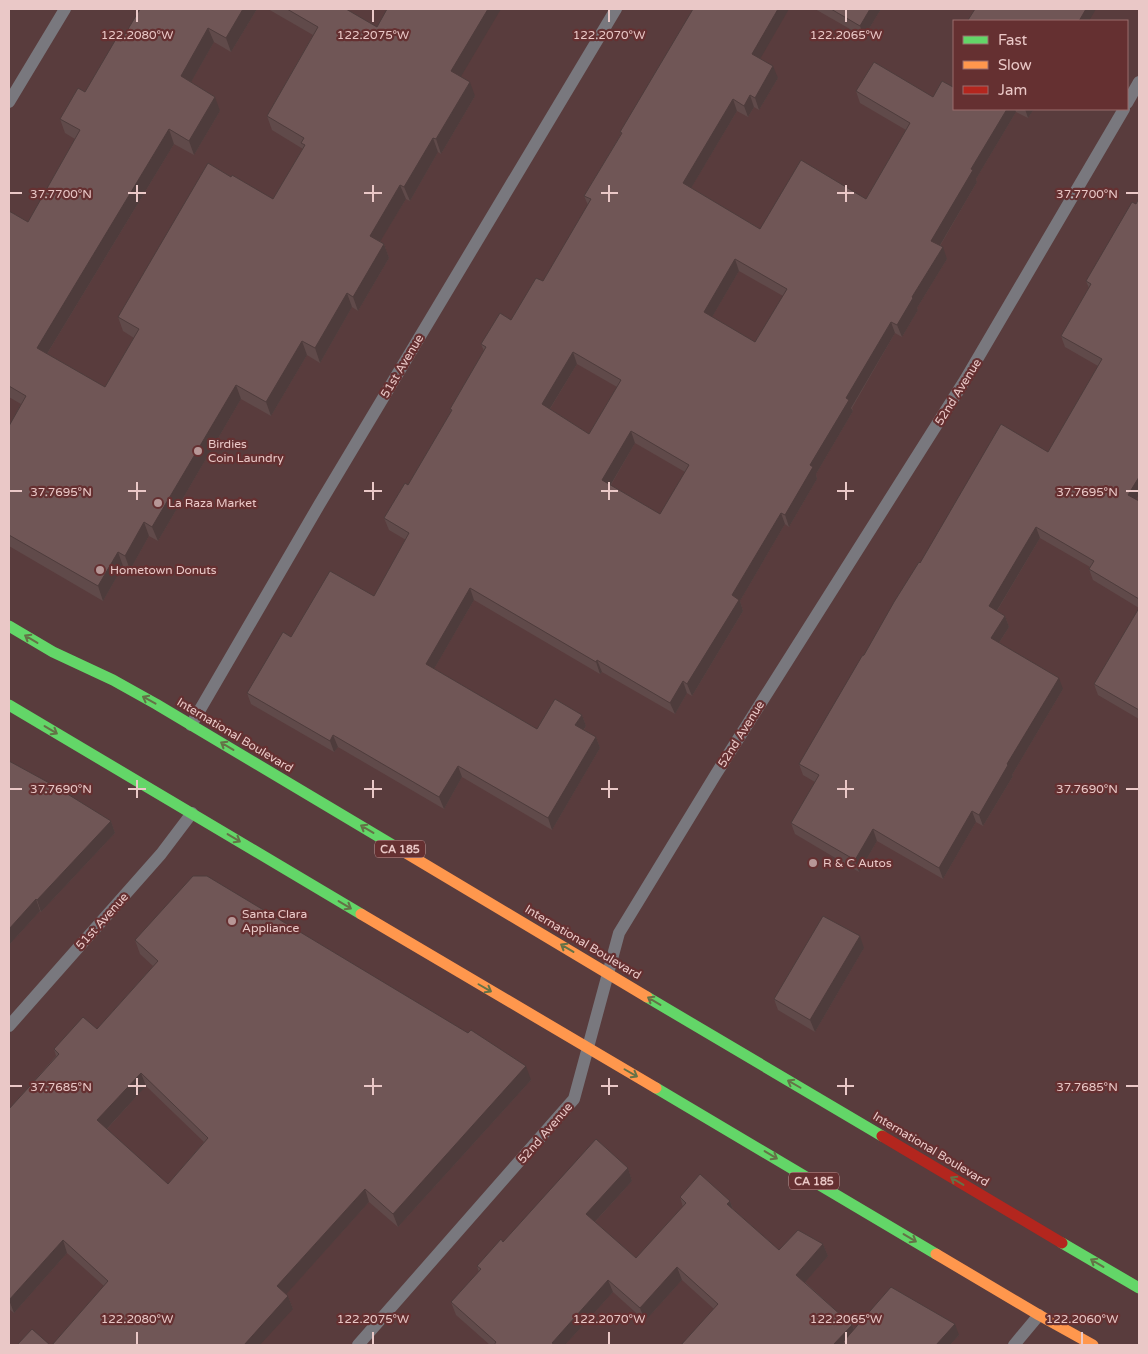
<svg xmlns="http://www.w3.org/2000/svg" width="1148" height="1354" font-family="'Varela Round',sans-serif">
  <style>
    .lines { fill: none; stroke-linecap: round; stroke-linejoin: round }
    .street { stroke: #79787e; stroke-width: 12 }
    .fast { stroke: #63d668; stroke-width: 11 }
    .slow { stroke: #ff974d; stroke-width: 11 }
    .jam { stroke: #b3261e; stroke-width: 11 }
    .wall { fill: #604a4a; fill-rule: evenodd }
    .shaded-wall { fill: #4e3c3c }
    .building { fill: #705656; stroke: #4e3c3c; fill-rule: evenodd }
    .oneway { stroke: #647247 }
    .ticks { fill: none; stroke: #eac8c7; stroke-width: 2 }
    .poi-dot { fill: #b79797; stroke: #653031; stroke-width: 2 }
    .labels { text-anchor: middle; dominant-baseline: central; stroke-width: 4.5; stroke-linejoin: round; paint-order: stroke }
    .shield { fill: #653031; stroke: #c29a9a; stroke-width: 1 }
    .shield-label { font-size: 11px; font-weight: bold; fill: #eac8c7 }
    .street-label { font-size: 12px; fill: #eac8c7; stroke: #653031 }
    .poi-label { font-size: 12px; fill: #eac8c7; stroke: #653031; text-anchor: start }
    .ticks-label { font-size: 12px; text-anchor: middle; fill: #eac8c7; stroke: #653031; stroke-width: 4.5; stroke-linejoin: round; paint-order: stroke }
  </style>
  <rect width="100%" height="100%" fill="#593c3d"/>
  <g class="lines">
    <path class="street" d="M9,102L65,9
      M1127,103L1139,82
      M191,725L319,505L616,9
      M9,1026L161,854L192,813
      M358,1345L574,1099L619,933L716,774L965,380L1124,109
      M1014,1345L1039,1315"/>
    <path class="fast" d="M9,626L53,652L113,680L156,704L401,850
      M9,705L361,914
      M647,997L882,1136
      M656,1088L936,1254
      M1062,1243L1139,1288"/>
    <path class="slow" d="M401,850L647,997
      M361,914L656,1088
      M936,1254L1039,1315L1093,1345"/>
    <path class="jam" d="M882,1136L1062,1243"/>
  </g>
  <path class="wall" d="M140,9H257L231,52L214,42L191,82L220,111L194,155L174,144L47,354L105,387L134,338L123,331L118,317L231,177L273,199L303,149L272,130L267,116L313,35L268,9H346L461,77L475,96L441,154L438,152L410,201L406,199L380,241L384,244L389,258L358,311L352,307L320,363L307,355L271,416L241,399L158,541L149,536L130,570L123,566L103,601L9,546V426L21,404L9,397V211L28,222L75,139L65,133L60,119L85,92L121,41Z
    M815,9H881L864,37Z
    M760,59L778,78L759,110L754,107L748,117L737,111L691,188L760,229L866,199L906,130L860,103L856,91L933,97L954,109H1034L1028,118L1016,112L976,179L977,182L940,246L947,259L917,308L918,310L902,337L895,333L852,408L853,411L816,474L817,479L789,527L785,524L740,601L743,611L692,696L687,693L675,714L602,672L600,674L474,600L434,669L537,729L582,715L586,726L584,730L596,737L600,748L552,830L462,777L444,809L338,747L334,752L251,704L247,693L291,637L374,596L406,540L389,530L384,518L408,485L451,412L450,409L484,351L481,344L511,320L543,281L588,205L584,196L621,134L620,132ZM739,271L783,296L755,342L712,317ZM577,364L617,387L589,434L550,409ZM635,443L685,472L660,514L611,485Z
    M1139,198V495L1136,500L1139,501V608L1093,580L1089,569L1090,567L1040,538L997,611L1005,616L1009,627L999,643L1063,689L1012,775L1013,776L983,826L976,822L943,879L877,841L859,872L795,834L791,823L815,782L803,775L799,764L920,563L1048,452L1098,366L1065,347L1061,336L1089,288L1086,281Z
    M1139,608V719L1098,695L1094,684Z
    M9,761L111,821L115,833L41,912L40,911L9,945Z
    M135,940L531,1080L398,1227L369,1202L286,1294L288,1296L293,1309L104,1286L67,1253L14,1313L9,1309V1109L56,1056L54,1049L97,1029L153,966L140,954ZM146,1086L204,1142L168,1184L107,1129Z
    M864,948L815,1032L778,1010L774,999Z
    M628,1168L632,1181L595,1222L636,1258L683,1207L680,1197L730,1201L733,1209L779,1250L823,1244L828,1256L805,1282L852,1325L854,1329L959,1335L950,1345H681L714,1309L682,1280L645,1321L613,1292L565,1345H490L456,1315L451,1302L479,1272L477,1266L503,1242Z"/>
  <path class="shaded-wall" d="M243,9H257L231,52L226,38Z
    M488,9H501L456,85L451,71Z
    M778,9H789L756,66L752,54Z
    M870,9H881L864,37L860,26Z
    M1086,9H1096L1089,21H1079Z
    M208,28L214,42L186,91L181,76Z
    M773,66L778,78L759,110L755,98Z
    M470,82L475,96L441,154L436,139Z
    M750,95L754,107L748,117L744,106Z
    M215,97L220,111L194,155L189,141Z
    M733,99L737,111L687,195L683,183Z
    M1007,109H1015L1016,112L976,179L977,182L936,252L931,241L971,169Z
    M1025,109H1034L1028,118Z
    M169,129L174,144L42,362L37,348Z
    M433,138L438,152L410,201L404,187Z
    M400,185L406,199L375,250L370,236Z
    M384,244L389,258L358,311L353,297Z
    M943,247L947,259L917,308L918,310L902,337L897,325L912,297Z
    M735,259L739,271L708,324L704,312Z
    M347,293L352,307L320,363L315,348Z
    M891,322L895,333L851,408L853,411L816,474L817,479L789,527L785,515L810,465L846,398Z
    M302,341L307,355L271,416L266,402Z
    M573,352L577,364L546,415L542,404Z
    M236,385L241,399L158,541L152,527Z
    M631,431L635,443L607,491L602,480Z
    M1139,477V495L1132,506L1128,495Z
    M781,513L785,524L740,601L743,611L692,696L687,684L732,595Z
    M144,522L149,536L130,570L125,556Z
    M1036,527L1040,538L993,617L989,606Z
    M118,552L123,566L103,601L98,586Z
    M470,588L474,600L430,676L426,664Z
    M1005,616L1009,627L995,649L991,638Z
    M597,660L602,672L600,674L596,662Z
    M1059,678L1063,689L1012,775L1013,776L983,826L979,815L1007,764Z
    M683,681L687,693L675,714L670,703Z
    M582,715L586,726L580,736L575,725Z
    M333,735L338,747L334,752L330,741Z
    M596,737L600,748L552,830L548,818Z
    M458,766L462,777L444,809L439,797Z
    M972,811L976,822L943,879L939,868Z
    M111,821L115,833L41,912L37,900Z
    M873,829L877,841L859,872L855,860Z
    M36,899L40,911L9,945V929Z
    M860,936L864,948L815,1032L810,1020Z
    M526,1066L531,1080L398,1227L393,1214Z
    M141,1073L146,1086L102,1134L97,1120Z
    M628,1168L632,1181L591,1226L586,1214Z
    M365,1189L369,1202L282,1299L277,1286Z
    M730,1201L734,1213L727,1204Z
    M63,1240L67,1253L14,1313L9,1300Z
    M823,1244L828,1256L801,1287L796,1275Z
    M677,1267L682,1280L645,1321L640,1308Z
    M608,1280L613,1292L565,1345H553L552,1343Z
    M288,1296L293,1309L260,1345H244Z
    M955,1324L959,1335L950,1345H936Z
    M852,1325L857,1337L843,1342L844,1345H833Z"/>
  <path class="building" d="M140,9H243L226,38L208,28L181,76L215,97L189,141L169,129L37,348L105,387L139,329L118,317L208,163L231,177L232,175L273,199L305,145L301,143L304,138L267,116L318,27L287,9H346L377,27L387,9H488L451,71L470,82L436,139L433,138L404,187L400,185L370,236L384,244L353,297L347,293L315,348L302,341L266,402L236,385L152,527L144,522L125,556L118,552L98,586L9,535V426L26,396L9,386V211L28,222L80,130L60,119L78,88L85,92L116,39L121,41Z
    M693,9H778L752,54L773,66L755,98L750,95L744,106L733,99L683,183L760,229L801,160L866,199L910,123L856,91L874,62L933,97L942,81L953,87L954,85V109H1007L971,169L973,170L931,241L943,247L912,297L913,298L897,325L891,322L846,398L849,400L810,465L813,467L785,515L781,513L732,595L739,600L687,684L683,681L670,703L597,660L596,662L470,588L426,664L537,729L555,699L582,715L575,725L596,737L548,818L458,766L439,797L333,735L330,741L247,693L283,632L291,637L330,571L374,596L409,533L384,518L405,483L408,485L452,410L450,409L486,347L481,344L500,313L511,320L536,278L543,281L591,199L584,196L622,133L620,132ZM735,259L787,289L755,342L704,312ZM573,352L621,380L589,434L542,404ZM631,431L689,465L660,514L602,480Z
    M831,9H870L860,26Z
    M975,9H1086L1079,21H969L968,20Z
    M1139,198V477L1128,495L1139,501V599L1089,569L1094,561L1036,527L989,606L1005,616L991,638L1059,678L1007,764L1008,765L979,815L972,811L939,868L873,829L855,860L791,823L819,775L799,764L862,656L864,655L894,602L919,562L920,563L1001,424L1048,452L1102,359L1061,336L1091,284L1086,281L1132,202L1136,204Z
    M1139,608V710L1094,684Z
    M9,761L53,785L111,821L37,900L36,899L9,929Z
    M193,876H207L468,1033L471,1030L526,1066L393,1214L365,1189L277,1286L288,1296L244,1345H52L108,1281L63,1240L9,1300V1109L59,1054L54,1049L83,1017L97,1029L158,961L135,940ZM141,1073L208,1138L168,1184L97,1120Z
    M823,916L860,936L810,1020L774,999Z
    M596,1139L628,1168L586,1214L636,1258L686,1203L680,1197L700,1174L730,1201L727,1204L779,1250L798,1230L823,1244L796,1275L852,1325L833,1345H681L718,1304L677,1267L640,1308L608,1280L552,1343L555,1345H494L496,1342L451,1302L481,1269L477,1266L501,1239L503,1242Z
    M891,1287L955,1324L936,1345H847L843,1342Z
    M32,1329L50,1345H17Z"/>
  <defs><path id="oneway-shaft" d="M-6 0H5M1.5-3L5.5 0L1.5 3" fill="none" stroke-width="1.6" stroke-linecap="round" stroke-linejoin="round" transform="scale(1.25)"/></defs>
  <g class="oneway">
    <use href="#oneway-shaft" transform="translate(31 639) rotate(-149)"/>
    <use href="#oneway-shaft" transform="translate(149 700) rotate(-151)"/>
    <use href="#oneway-shaft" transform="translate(51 730) rotate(31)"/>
    <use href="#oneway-shaft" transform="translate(227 746) rotate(-149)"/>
    <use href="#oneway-shaft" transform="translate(367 829) rotate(-149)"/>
    <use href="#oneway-shaft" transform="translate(234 838) rotate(31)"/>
    <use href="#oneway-shaft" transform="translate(345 905) rotate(31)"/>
    <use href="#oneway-shaft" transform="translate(567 948) rotate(-149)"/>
    <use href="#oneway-shaft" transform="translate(485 988) rotate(30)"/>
    <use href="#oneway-shaft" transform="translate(654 1001) rotate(-149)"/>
    <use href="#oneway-shaft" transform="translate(631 1073) rotate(30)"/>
    <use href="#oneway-shaft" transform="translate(794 1084) rotate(-150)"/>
    <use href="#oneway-shaft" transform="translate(771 1155) rotate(31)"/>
    <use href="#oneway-shaft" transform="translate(957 1181) rotate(-149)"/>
    <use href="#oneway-shaft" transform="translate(910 1238) rotate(31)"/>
    <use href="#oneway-shaft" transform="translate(1097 1263) rotate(-149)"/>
  </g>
  <path class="ticks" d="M137,10V22M373,10V22M609,10V22M846,10V22M137,185V202M373,185V202M609,185V202M846,185V202M10,193H22M128,193H146M364,193H382M601,193H618M837,193H854M1126,193H1138M137,482V500M373,482V500M609,482V500M846,482V500M10,491H22M128,491H146M364,491H382M601,491H618M837,491H854M1126,491H1138M137,780V798M373,780V798M609,780V798M846,780V798M10,789H22M128,789H146M364,789H382M601,789H618M837,789H854M1126,789H1138M137,1078V1095M373,1078V1095M609,1078V1095M846,1078V1095M10,1086H22M128,1086H146M364,1086H382M601,1086H618M837,1086H854M1126,1086H1138M137,1332V1344M373,1332V1344M609,1332V1344M846,1332V1344M1082,1332V1344"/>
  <g class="poi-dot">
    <circle cx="198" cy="451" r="5"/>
    <circle cx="158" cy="503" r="5"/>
    <circle cx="100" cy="570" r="5"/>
    <circle cx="813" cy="863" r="5"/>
    <circle cx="232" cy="921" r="5"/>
  </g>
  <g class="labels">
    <g class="shield">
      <rect x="375" y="840.5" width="50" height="17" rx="4"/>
      <rect x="789" y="1172.5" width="50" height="17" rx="4"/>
    </g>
    <g class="shield-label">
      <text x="400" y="849">CA 185</text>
      <text x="814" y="1181">CA 185</text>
    </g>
    <g class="street-label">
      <text transform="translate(402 366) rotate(-59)">51st Avenue</text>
      <text transform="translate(958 392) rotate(-58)">52nd Avenue</text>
      <text transform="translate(741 734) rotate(-58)">52nd Avenue</text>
      <text transform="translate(235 735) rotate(31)">International Boulevard</text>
      <text transform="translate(102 921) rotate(-48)">51st Avenue</text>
      <text transform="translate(583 942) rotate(31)">International Boulevard</text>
      <text transform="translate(545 1133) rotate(-49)">52nd Avenue</text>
      <text transform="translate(931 1149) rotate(31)">International Boulevard</text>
    </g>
    <g class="poi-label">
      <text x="208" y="444">Birdies<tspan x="208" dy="14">Coin Laundry</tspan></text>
      <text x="168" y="503">La Raza Market</text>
      <text x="110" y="570">Hometown Donuts</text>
      <text x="823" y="863">R &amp; C Autos</text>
      <text x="242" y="914">Santa Clara<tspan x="242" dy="14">Appliance</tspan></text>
    </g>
  </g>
  <g class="ticks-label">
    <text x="137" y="39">122.2080°W</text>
    <text x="373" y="39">122.2075°W</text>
    <text x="609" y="39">122.2070°W</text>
    <text x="846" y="39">122.2065°W</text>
    <text x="61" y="198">37.7700°N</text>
    <text x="1087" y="198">37.7700°N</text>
    <text x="61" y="496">37.7695°N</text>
    <text x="1087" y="496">37.7695°N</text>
    <text x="61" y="793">37.7690°N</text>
    <text x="1087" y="793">37.7690°N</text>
    <text x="61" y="1091">37.7685°N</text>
    <text x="1087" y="1091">37.7685°N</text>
    <text x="137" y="1323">122.2080°W</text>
    <text x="373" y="1323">122.2075°W</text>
    <text x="609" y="1323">122.2070°W</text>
    <text x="846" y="1323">122.2065°W</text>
    <text x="1082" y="1323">122.2060°W</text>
  </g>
  <rect width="1148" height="1354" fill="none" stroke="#eac8c7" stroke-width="20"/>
  <rect x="953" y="20" width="175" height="90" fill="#653031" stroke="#9a6d6d"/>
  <rect x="963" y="36" width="25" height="8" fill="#63d668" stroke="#9a6d6d"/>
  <text x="998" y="45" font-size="15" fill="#eac8c7">Fast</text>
  <rect x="963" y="61" width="25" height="8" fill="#ff974d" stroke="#9a6d6d"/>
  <text x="998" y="70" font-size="15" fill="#eac8c7">Slow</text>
  <rect x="963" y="86" width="25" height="8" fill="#b3261e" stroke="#9a6d6d"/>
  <text x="998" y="95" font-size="15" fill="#eac8c7">Jam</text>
</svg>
